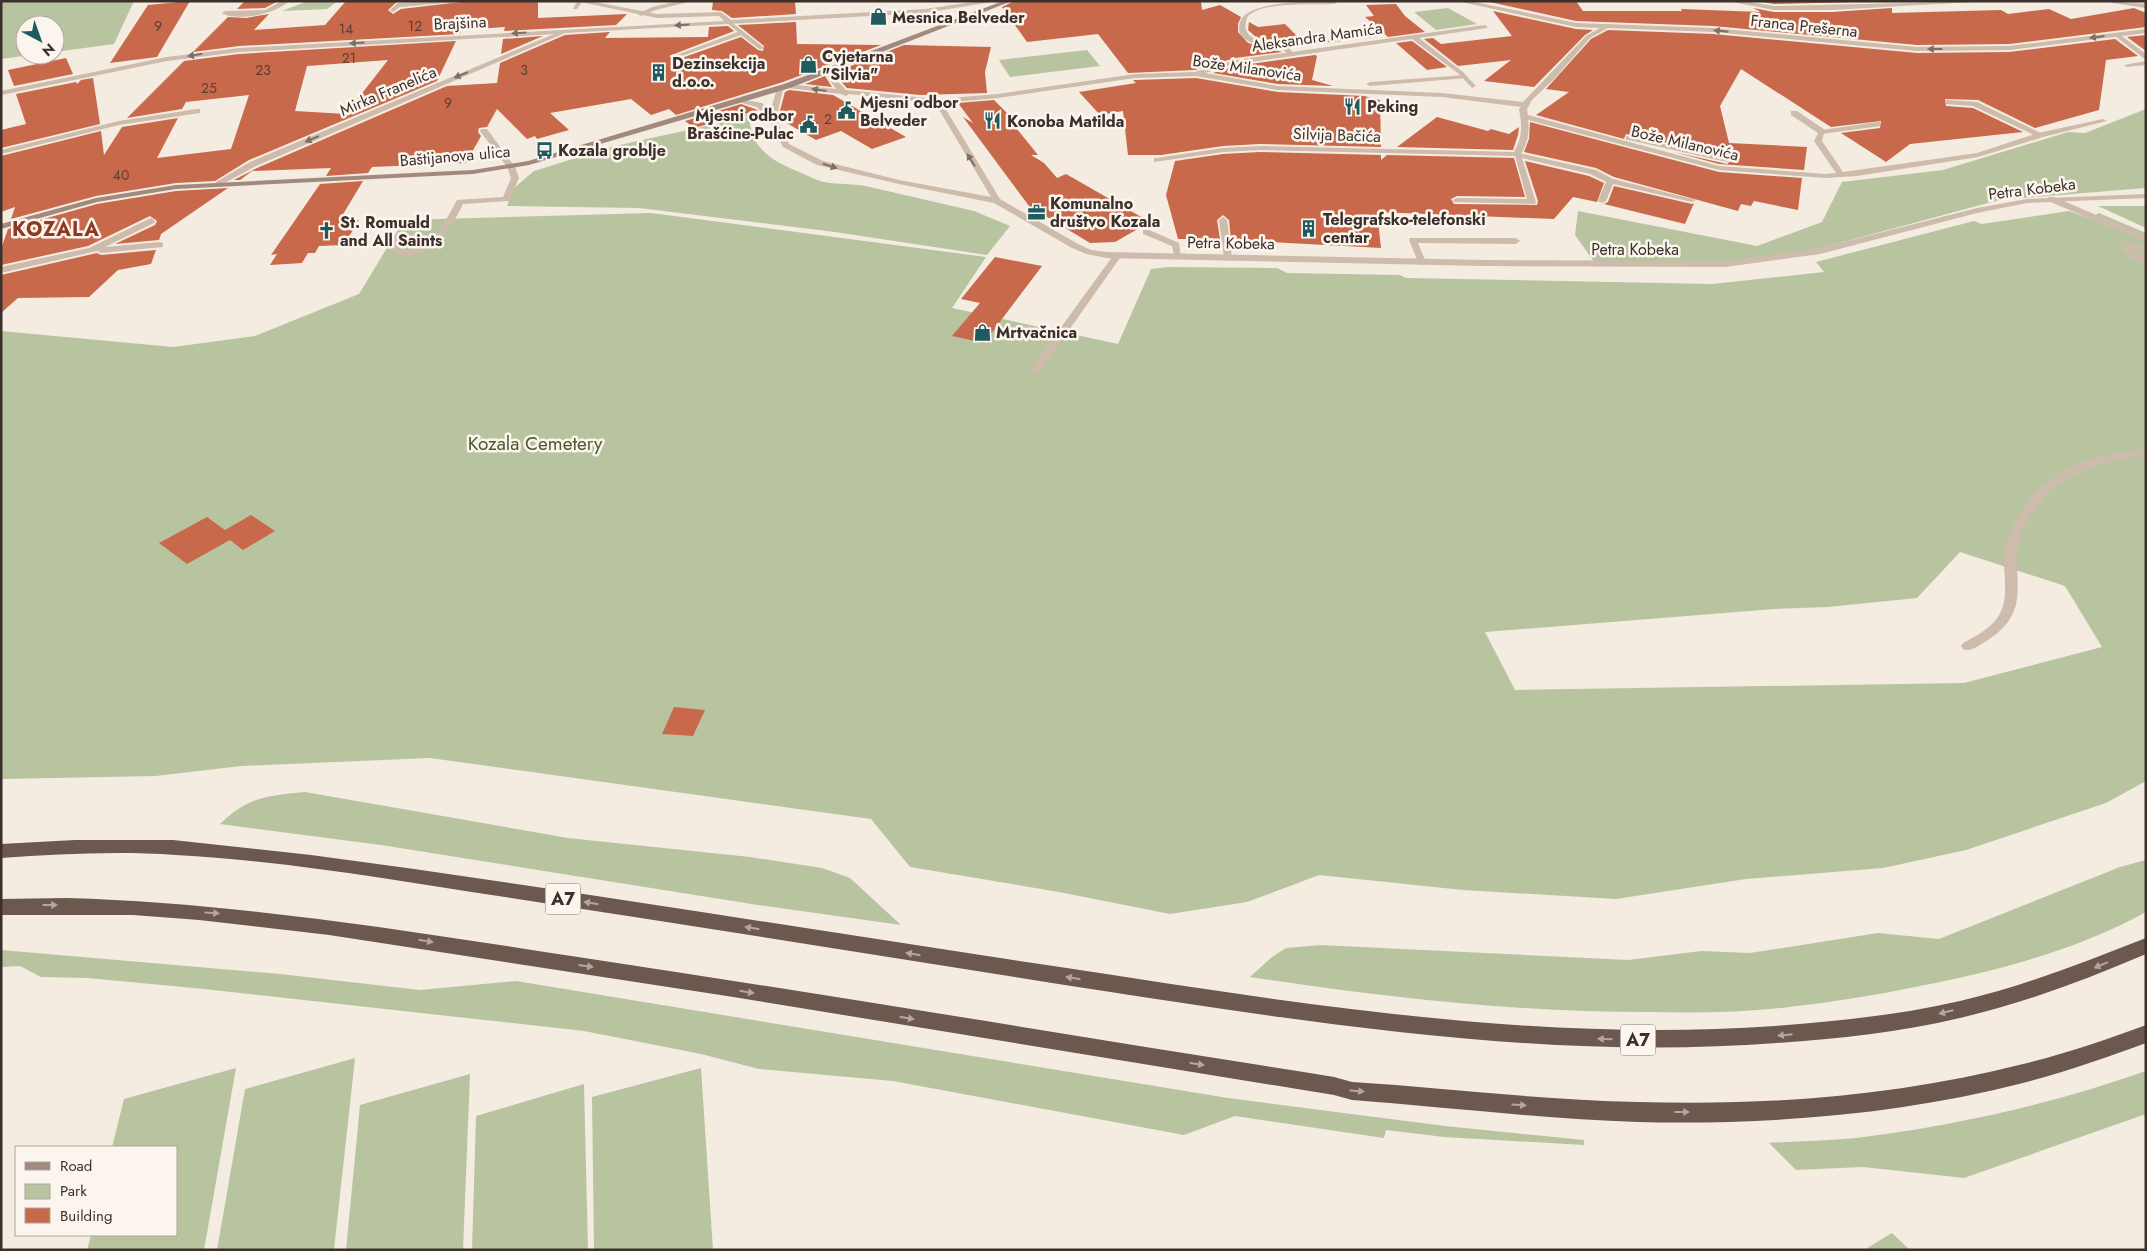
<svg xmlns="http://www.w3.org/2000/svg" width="2147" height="1251" font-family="Jost,sans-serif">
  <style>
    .green { fill: #b8c4a0; fill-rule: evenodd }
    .building { fill: #c8694b; fill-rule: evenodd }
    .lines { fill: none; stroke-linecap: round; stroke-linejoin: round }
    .service { fill: #cdbbac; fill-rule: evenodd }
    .minor { fill: #cdbbac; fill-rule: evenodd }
    .secondary { fill: #a18a7d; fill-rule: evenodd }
    .trunk { fill: #6c584f; fill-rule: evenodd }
    .oneway { fill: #7d6f65 }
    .oneway2 { fill: #b4a69e }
    .labels { text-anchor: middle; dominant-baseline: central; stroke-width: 5; stroke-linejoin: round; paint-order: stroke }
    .far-number-label { font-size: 14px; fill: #5e3e33 }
    .far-poi-label { font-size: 16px; font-weight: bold; fill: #3b302b; stroke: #fbf5ee; text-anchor: start }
    .far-street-label { font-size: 16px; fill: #3b302b; stroke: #fbf5ee }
    .shield { fill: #fbf5ee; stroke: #756b66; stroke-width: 1 }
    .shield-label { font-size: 18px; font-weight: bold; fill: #3b302b }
    .park-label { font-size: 19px; fill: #4a5a2e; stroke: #fbf5ee }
    .far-district-label { font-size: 20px; font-weight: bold; letter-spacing: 1px; fill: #8c3b22; stroke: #fbf5ee }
  </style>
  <rect width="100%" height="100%" fill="#f4ebe1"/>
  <path class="green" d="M1,1H134L114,44L55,52V25H25V55H31L1,59Z
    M308,1H338L327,9L282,11Z
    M1448,8L1477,24L1436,30L1414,12Z
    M1087,50L1100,66L1010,77L999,60Z
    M2146,109V188L1999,200L1821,248L1728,262L1595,263L1575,235L1578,211L1757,246L1822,222L1842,182L1943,170L2068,132L2085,133Z
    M749,111C749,147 768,159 799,172C807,175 815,180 824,182C839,185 855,183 870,187L974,211L1010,226L987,255L835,232L639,208L507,206L514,188L534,171L615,146L720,123L716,118Z
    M2098,206H2146V228Z
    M2069,211L2089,218L2099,213L2146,233V781L2106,803L1966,850L1883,868L1746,879L1616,899L1463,890L1319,875L1247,902L1170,914L1059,892L910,867L871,819L430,758L241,766L156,776L1,779V331L173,347L255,336L359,294L404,220L651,213L986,257L952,308L1118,344L1151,269L1168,267L1277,268L1287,273L1400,275L1406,278L1712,284L1824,272L1816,262L1974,221L1982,224ZM1960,552L2065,586L2102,647L1964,683L1515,690L1485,632L1774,609L1828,607L1917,598Z
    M305,792L568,838L750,857L822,868L850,878L901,925L758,905L381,845L220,824C249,796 267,796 305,792Z
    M2146,860V912C2077,950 1997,971 1920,986C1877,995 1833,1002 1789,1007C1742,1013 1694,1013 1647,1012C1514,1012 1381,997 1250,977L1272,957L1286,948L1321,945L1628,960L1701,951L1750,953L1878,933L1939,939L2120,867Z
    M1,950L280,974L420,990L516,981L1228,1098L1445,1126L1584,1140V1145L1444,1137L1386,1130L1384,1138L1235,1116L1184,1135L893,1081L759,1069L701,1054L584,1031L204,989L88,978L41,977L20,966L1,967Z
    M355,1058L334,1250H217L245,1089Z
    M236,1068L204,1250H87L91,1235H176V1147H112L124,1099Z
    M701,1068L713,1250H594L592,1097Z
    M2146,1071V1114L1964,1178L1863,1167L1796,1170L1769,1143C1798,1141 1827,1141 1856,1138C1955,1126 2052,1104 2146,1071Z
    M470,1074L463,1250H346L360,1105Z
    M584,1084L588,1250H472L476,1116Z
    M1892,1233L1910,1250H1864Z"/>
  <path class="building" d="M190,1L157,57L110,63L148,5Z
    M245,1H278L265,8L237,9Z
    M346,1H398L388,10L393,14L401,9L469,1H538V18L627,14L616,25L504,31L505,27L461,30L460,34L239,46L193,52L228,17L246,18L269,14L254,30L325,25Z
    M713,1H795L796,14L732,18L722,11L712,10Z
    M1014,1H1201L1202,10L1220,5L1241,17L1238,24V32L1248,43L1282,52L1235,58L1195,70L1128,73L1098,34L1027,42L1002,7Z
    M1485,1H1576L1583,11H1682L1681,9L1761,12L1753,8L1774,12H1832L1892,8V13L2001,10L2008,14L2049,9L2071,19L2134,8L2146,13V27L2009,44L1917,45L1713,26L1576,21Z
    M1757,1H1892L1774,4Z
    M1396,4L1405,16L1425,32L1388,37L1365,17L1374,16L1366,5Z
    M1493,11L1576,29L1593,30L1585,35L1534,87L1484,81L1511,60L1458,66L1424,39L1433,38L1441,44L1512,36Z
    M796,22L797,44L881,45L783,82L676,115L669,109L651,115L631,99L550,113L569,130L537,139L535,136L527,139L497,109L487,127L479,128L478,132L481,136L466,163L372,167L368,173L326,176L331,168L252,171L240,180H234L257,168L447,86L497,83L500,63L565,35L610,32L605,38L708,37L709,27L728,26L734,31L669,56L676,60L741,37L758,50L763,51L764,46L738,25Z
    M1249,22L1258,27L1285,24L1302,41H1273L1256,37L1248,30Z
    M1608,30L1713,34L1917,53L2009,52L2115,39L2138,56L2106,60L2099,110L2035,128L1978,100L1945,99L1946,106L1973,108L2023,132L1910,144L1886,162L1841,133L1880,128L1881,121L1831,127L1741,69L1720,106L1729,143L1807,147L1804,170L1719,164L1674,152L1727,164L1733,159L1727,156L1626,134L1624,139L1536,115L1569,92L1546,89L1591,39Z
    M2146,35V51L2127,37Z
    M543,36L501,54L503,39Z
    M456,41L437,81L249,160L215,181L176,183L96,196L11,219L15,207L1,212V156L101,131L104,155L122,127L178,118L157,158L231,149L249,95L186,102L182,109L127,118L184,61L239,54ZM388,60L346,114L295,111L307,66Z
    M1412,41L1447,67L1427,70L1396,43Z
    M904,45L991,47L985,72L987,93L920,95L847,88L833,73Z
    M1315,55L1317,56L1312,80L1333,86L1278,84L1213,73L1236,66Z
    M66,58L73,74L14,86L8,70Z
    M825,76L832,87L805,84Z
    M93,78L100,124L1,148V130L26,124L16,94L76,82L77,84L81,80Z
    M1196,78L1278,92L1364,96L1380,100L1381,147L1260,144L1223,146L1161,155H1128L1123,111L1100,115L1079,92L1136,83L1133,80H1135Z
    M789,90L833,95L906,137L872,149L841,131L816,140L778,118L785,92Z
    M994,100L1022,128L1017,129L1038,155H1031L1044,163L1057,178L1066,174L1150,222L1115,242L1090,243L1029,206L963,117L973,123L958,103Z
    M741,104L758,110L694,128L685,121Z
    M1437,117L1488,131L1491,129L1509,134L1519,127L1518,135L1513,150L1397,147Z
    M1530,122L1719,172L1802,178L1798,210L1754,201L1751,206L1741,204L1738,211L1614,177L1596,168L1524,152L1529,139Z
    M1260,152L1381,155V160L1387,155L1514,158L1525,197L1457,196L1451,199L1454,204L1537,205L1538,201L1525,161L1589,176L1604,183L1597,202L1573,197L1554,219L1377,212L1381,248L1231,240L1229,220L1223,215L1217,220L1220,239H1178L1166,195L1175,161L1223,154Z
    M363,181L339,221L359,220L344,245L319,246L315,253H308L302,263L270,265L277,254L271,255L320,184Z
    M1614,186L1692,204L1694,203L1685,224L1604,204L1608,202Z
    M228,188L161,234L159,240L115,244L155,225L157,221L150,216L88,246L1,265V249L8,229L97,204L176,191Z
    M156,250L151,264L118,270L89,297L18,298L1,313V275L97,253L101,255Z
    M995,257L1042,266L984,343L952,336L980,303L961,299Z
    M251,515L275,531L243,550L230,540L187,564L159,543L207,517L225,530Z
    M674,707L705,710L693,736L662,734Z"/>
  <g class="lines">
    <path class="service" d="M577,1H583L577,9H573Z
      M678,1H692L656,10L641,16L638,14L652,7Z
      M1338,1L1335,4C1313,5 1264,1 1248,16C1226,63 1353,36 1373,34L1376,36L1375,37L1289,48L1294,54L1291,56C1287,54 1285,51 1282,49C1271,43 1256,48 1245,39C1239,35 1238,29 1240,22C1247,0 1316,1 1338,1Z
      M730,21L763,47V49H759L741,35L676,58L671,57L738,32L727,23Z
      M2115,34H2119L2146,54V60L2115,36Z
      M2146,61V65L2127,67L2124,65Z
      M1465,75L1467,76V78L1370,86L1366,84L1370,82Z
      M1949,100L1977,102L2045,135L2038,137L1973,106L1946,104V100Z
      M1877,122H1880V126L1822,134L1818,132L1822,130Z
      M481,129H487L515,167L519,178L509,201L463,204C449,233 427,266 390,252L389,250L397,232L401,229L405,232L398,249C431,256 444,223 457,200L503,197L511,178L507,167L480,131Z
      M1514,152L1596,170L1613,179L1696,200L1692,202L1613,184L1606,201L1602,203L1598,201L1606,182L1590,174L1522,158L1536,202L1535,204L1454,202L1453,200L1457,198L1527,199Z
      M2048,197H2054L2146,236V242L2048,201Z
      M1223,217L1227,220L1232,258L1228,261L1224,258L1219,220Z
      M1143,230H1149L1179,243L1181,259H1175L1172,246L1143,234Z
      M1410,238H1516L1520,241L1516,244L1418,243L1426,262L1422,265L1418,262L1409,240Z
      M2133,242L2146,246V252L2130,249L2146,258V265L2129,257L2120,248Z
      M1115,253L1122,255L1038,374H1030V370Z
      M2146,449V455C2095,464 2059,471 2029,518C1998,568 2045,607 1983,643C1977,647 1970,652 1963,649L1961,646L1963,643C1991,628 2007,618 2005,583C2005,573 2003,563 2004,553C2009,514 2046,474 2083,462C2103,454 2125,452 2146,449Z"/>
    <path class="minor" d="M282,1H289C277,14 236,22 222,13L225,11L265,10Z
      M429,1H467L400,7L393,12L390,10L398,3Z
      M576,1H590L657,14L721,12L731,20L925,9L979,1H997L925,13L565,33L256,166L219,186H216V182L250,162L554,34L239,52L167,61L1,95V91L167,57L239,48L724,21L719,16L657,18Z
      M1457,1H1470L1576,23L1713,28L1917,47L2009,46L2146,29V33L2009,50L1917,51L1713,32L1608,28L1590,38L1554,79L1532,100L1527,109L1528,115L1719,166L1826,174L1836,173L1814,141L1818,133L1791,115V111H1797L1825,130L1822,141L1843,172L1977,153L2038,133L2103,119L2107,121L2043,137L1978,157L1857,176L1826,178L1719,170L1528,120C1530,134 1527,144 1520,156H1517L1260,150L1223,152L1154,162V158H1157L1223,148L1260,146L1514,152C1523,136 1522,126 1519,109L1521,107L1442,97L1278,90L1196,76L1135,78L998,98L942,103L1000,199L1078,244L1091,250L1107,252L1484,260L1725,261L1820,248L1977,208L2027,199L2146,194V198L2027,203L1977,213L1820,254L1725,267L1484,266L1107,258L1086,254L1072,248L994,203L899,184L817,165L783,147L769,120L757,107L735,101L739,99L762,103L770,113L777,88L784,86L776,119L789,144L823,161L899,180L991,197L935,103L849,94L846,96L841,94L787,88L783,86L787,84L836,89L824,72L827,70L846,90L937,99L998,94L1135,74L1195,72L1235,60L1485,25L1487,26V28L1419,38L1463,72L1476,86L1472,88L1459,74L1412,39L1236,64L1205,73L1278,86L1442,93L1523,102L1586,36L1600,28L1576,27Z
      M1728,1H1744L1774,6L1990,1L1832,10H1774Z
      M2110,1L2146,4V8L2113,3Z
      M197,109H200V113L119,125L1,154V150L119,121Z
      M1626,136L1727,158L1731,160L1727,162L1629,140H1626Z
      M151,218L155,221L154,223L105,247L160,242L163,243V247L101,253L97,251L1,273V267L89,248Z"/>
    <path class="secondary" d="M1003,1H1012L790,88L529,165L473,174L176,189L97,202L1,229V224L96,198L176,185L473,170L528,161L784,84Z"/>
    <path class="trunk" d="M75,840H173L311,855C561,888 810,930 1060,967C1296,1003 1535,1043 1775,1026C1837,1021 1900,1015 1960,1001C2024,986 2085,962 2146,938V954C2085,980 2024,1003 1960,1018C1900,1032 1838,1039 1777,1043C1551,1060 1327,1025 1104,991C906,960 709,928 511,898C400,881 288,861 176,855C117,851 59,854 1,858V844Z
      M67,898C239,903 408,931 578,957C830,995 1082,1037 1334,1077L1352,1082C1447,1088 1542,1100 1638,1102C1767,1106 1897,1096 2023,1064C2065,1054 2105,1040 2146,1025V1043C2105,1058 2065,1072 2023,1083C1898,1115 1767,1125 1638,1122C1543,1119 1447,1107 1352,1100L1334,1095L727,996L329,935L199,920L133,915H1V899Z"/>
  </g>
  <defs><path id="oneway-solid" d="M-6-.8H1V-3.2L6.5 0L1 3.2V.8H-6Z" transform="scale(1.25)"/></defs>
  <g class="oneway">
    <use href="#oneway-solid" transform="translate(682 25) rotate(177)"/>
    <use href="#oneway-solid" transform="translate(1721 31) rotate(-174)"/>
    <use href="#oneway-solid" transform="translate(519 33) rotate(177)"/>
    <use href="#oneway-solid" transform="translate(2097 37) rotate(173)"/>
    <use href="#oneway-solid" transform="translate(357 43) rotate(177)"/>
    <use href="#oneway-solid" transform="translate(1935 49) rotate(-180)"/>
    <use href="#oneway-solid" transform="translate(195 55) rotate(171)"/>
    <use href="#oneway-solid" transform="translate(461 75) rotate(158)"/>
    <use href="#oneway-solid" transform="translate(819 90) rotate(-172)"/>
    <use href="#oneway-solid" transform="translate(312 139) rotate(157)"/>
    <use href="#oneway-solid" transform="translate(971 160) rotate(-122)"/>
    <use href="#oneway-solid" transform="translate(830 166) rotate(17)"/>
  </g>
  <g class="oneway2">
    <use href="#oneway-solid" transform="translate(591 903) rotate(-171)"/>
    <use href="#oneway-solid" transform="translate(50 905)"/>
    <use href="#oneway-solid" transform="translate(212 913) rotate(4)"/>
    <use href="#oneway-solid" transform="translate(752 928) rotate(-171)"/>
    <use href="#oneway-solid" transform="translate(426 941) rotate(9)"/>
    <use href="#oneway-solid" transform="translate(913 954) rotate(-171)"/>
    <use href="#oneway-solid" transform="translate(2101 965) rotate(157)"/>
    <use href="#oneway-solid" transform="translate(586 966) rotate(8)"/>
    <use href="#oneway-solid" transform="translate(1073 978) rotate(-171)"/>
    <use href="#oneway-solid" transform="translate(747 992) rotate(9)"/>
    <use href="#oneway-solid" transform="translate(1946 1012) rotate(166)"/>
    <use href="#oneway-solid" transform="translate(907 1018) rotate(9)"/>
    <use href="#oneway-solid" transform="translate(1785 1035) rotate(174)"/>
    <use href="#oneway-solid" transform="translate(1605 1039) rotate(-179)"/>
    <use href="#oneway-solid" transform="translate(1197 1064) rotate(9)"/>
    <use href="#oneway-solid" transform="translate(1357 1091) rotate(6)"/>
    <use href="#oneway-solid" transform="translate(1519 1105) rotate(4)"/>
    <use href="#oneway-solid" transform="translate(1682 1112)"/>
  </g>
  <defs>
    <symbol id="shop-bare" viewBox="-9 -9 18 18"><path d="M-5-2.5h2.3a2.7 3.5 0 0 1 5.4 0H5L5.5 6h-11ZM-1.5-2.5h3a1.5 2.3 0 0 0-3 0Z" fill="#1f5a5e" stroke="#fbf5ee" stroke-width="2.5" paint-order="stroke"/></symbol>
    <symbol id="building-bare" viewBox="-9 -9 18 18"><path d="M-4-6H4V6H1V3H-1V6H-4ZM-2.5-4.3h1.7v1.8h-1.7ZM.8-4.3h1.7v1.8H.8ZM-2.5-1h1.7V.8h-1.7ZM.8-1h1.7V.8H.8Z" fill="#1f5a5e" stroke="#fbf5ee" stroke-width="2.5" paint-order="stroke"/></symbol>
    <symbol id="restaurant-bare" viewBox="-9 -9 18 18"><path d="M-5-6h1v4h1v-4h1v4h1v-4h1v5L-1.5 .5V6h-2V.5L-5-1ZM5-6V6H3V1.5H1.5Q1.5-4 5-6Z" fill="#1f5a5e" stroke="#fbf5ee" stroke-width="2.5" paint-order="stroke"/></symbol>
    <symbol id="civic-bare" viewBox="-9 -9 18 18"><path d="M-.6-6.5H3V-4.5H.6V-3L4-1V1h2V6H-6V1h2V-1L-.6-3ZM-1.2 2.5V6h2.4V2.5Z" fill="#1f5a5e" stroke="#fbf5ee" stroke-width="2.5" paint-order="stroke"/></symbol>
    <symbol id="bus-bare" viewBox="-9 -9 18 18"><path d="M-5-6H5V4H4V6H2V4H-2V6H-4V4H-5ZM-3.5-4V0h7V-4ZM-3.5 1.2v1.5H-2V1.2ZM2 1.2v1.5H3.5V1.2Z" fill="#1f5a5e" stroke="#fbf5ee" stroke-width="2.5" paint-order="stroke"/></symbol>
    <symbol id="office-bare" viewBox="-9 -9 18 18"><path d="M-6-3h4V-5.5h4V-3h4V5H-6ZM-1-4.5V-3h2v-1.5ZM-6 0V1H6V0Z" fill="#1f5a5e" stroke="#fbf5ee" stroke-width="2.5" paint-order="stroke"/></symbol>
    <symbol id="church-bare" viewBox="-9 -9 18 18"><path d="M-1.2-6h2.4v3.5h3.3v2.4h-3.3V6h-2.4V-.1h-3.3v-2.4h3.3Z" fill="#1f5a5e" stroke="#fbf5ee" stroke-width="2.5" paint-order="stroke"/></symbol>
  </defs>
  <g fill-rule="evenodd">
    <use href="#shop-bare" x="866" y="4" width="25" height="25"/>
    <use href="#shop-bare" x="796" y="52" width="25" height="25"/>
    <use href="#building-bare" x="646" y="60" width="25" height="25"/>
    <use href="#restaurant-bare" x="1340" y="94" width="25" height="25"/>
    <use href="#civic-bare" x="834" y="98" width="25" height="25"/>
    <use href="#restaurant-bare" x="980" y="108" width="25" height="25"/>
    <use href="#civic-bare" x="796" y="112" width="25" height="25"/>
    <use href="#bus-bare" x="532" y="138" width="25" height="25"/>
    <use href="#office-bare" x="1024" y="200" width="25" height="25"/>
    <use href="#building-bare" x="1296" y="216" width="25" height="25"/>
    <use href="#church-bare" x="314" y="218" width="25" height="25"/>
    <use href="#shop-bare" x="970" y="320" width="25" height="25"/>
  </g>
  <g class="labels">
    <g class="far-number-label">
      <text x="158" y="26">9</text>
      <text x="415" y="26">12</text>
      <text x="346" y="29">14</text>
      <text x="349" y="58">21</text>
      <text x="263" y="70">23</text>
      <text x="524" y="70">3</text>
      <text x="209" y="88">25</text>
      <text x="448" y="103">9</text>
      <text x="828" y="119">2</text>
      <text x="121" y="175">40</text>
    </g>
    <g class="far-poi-label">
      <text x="892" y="17">Mesnica Belveder</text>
      <text x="822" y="56">Cvjetarna<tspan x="822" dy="18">"Silvia"</tspan></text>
      <text x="672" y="63">Dezinsekcija<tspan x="672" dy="18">d.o.o.</tspan></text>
      <text x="860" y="102">Mjesni odbor<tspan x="860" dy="18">Belveder</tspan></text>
      <text x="1367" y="106">Peking</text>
      <text x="794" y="115" text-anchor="end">Mjesni odbor<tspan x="794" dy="18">Brašćine-Pulac</tspan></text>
      <text x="1007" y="121">Konoba Matilda</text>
      <text x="558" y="150">Kozala groblje</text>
      <text x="1050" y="203">Komunalno<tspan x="1050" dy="18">društvo Kozala</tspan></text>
      <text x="1323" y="219">Telegrafsko-telefonski<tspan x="1323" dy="18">centar</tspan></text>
      <text x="340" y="222">St. Romuald<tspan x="340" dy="18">and All Saints</tspan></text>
      <text x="996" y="332">Mrtvačnica</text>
    </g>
    <g class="far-street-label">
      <text transform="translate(460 23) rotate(-3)">Brajšina</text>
      <text transform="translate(1804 26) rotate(6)">Franca Prešerna</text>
      <text transform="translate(1317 37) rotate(-8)">Aleksandra Mamića</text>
      <text transform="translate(1247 68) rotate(8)">Bože Milanovića</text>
      <text transform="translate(388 91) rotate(-23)">Mirka Franelića</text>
      <text transform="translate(1337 135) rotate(2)">Silvija Bačića</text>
      <text transform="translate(1685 143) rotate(13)">Bože Milanovića</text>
      <text transform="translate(455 156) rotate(-5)">Baštijanova ulica</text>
      <text transform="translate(2032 189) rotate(-7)">Petra Kobeka</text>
      <text transform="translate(1231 243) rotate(1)">Petra Kobeka</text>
      <text x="1635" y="249">Petra Kobeka</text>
    </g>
    <g class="shield">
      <rect x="545.5" y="883.5" width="35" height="31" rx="4"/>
      <rect x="1620.5" y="1024.5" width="35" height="31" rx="4"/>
    </g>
    <g class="shield-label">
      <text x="563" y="899">A7</text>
      <text x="1638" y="1040">A7</text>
    </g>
    <g class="park-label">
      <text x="535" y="443">Kozala Cemetery</text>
    </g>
    <g class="far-district-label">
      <text x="56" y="229">KOZALA</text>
    </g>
  </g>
  <rect width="2147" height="1251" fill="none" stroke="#3b302b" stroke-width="5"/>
  <rect x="15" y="1146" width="162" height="90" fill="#fbf5ee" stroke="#aea6a0"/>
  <rect x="25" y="1162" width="25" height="8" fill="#a18a7d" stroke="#aea6a0"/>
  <text x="60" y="1171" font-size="15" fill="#3b302b">Road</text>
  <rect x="25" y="1184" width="25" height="15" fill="#b8c4a0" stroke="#aea6a0"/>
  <text x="60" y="1196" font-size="15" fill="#3b302b">Park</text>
  <rect x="25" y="1208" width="25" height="15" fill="#c8694b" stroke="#aea6a0"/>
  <text x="60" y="1221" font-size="15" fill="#3b302b">Building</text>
  <g transform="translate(40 40) rotate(139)"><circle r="24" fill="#fbf5ee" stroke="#aea6a0"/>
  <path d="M0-4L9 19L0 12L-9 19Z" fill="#1f5a5e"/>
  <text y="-8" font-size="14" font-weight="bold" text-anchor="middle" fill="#3b302b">N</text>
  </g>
</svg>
